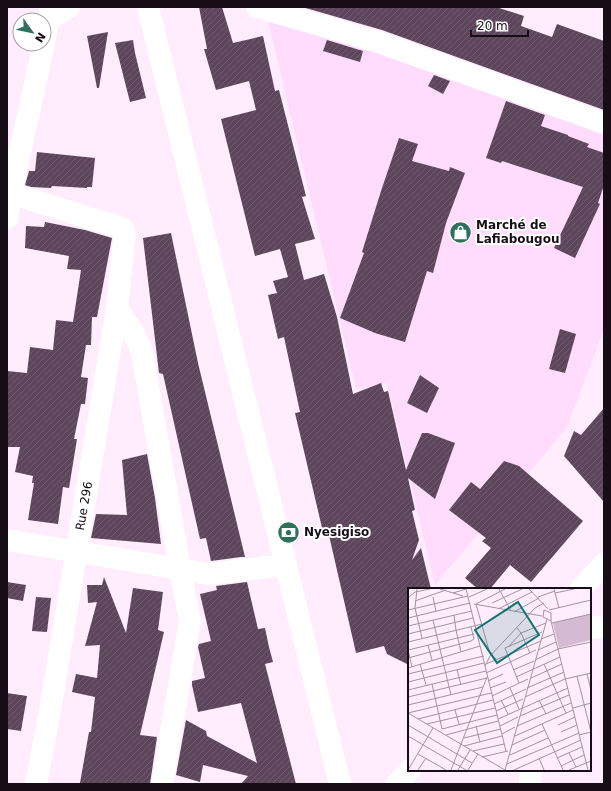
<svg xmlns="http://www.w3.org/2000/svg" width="611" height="791" font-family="'DejaVu Sans',sans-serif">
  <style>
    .built { fill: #ffdbfc }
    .building { fill: url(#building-hatch) }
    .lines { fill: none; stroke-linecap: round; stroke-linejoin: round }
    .minor { stroke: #fff; stroke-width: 22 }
    .tertiary { stroke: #fff; stroke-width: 22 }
    .labels { text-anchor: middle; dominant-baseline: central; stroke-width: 4; stroke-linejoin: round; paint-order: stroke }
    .poi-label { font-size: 12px; font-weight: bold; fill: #170d16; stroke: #fff; text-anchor: start }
    .street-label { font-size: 12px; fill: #170d16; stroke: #fff }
    .inset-road { fill: none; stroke: #a293a1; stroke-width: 1 }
    .view { fill: #0f766e; fill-opacity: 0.15; stroke: #0f766e; stroke-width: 2 }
    .inset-edge { fill: none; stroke: #170d16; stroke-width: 2 }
  </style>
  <defs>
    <pattern id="building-hatch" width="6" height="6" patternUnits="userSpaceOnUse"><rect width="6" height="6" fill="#5d455c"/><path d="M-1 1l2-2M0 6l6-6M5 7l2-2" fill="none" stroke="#6f5c6f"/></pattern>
  </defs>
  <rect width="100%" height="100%" fill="#ffedfd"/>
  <path class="built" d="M265,8L604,135V329L567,427L435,585L387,383L356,389Z"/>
  <path class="building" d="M199,7H222L233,43L263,36L275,91L279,90L306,196L302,197L315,239L295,244L304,280L324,274L337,317L353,394L381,383L384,392L388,391L406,470L422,433H428L455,443L435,499L408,478L415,510L412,511L419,540L412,560L421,548L431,589H409V665L387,654L384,646L356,653L328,531L323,532L295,413L300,412L284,337L278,339L268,295L277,293L273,281L288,277L280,249L255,256L221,119L256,110L249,81L216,90L204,49H207Z
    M302,7H496L524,16L521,26L552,37L557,24L604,41V110L382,30Z
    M108,32L99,88H97L87,36Z
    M133,40L135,53L146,98L130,102L115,43Z
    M327,40L363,51L360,62L323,51Z
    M434,75L450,81L443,94L428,86Z
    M506,101L545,115L541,126L568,135V136L589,144L587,147L604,153V185L598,203L600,204L575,258L554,248L583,187L502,161L501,163L486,158Z
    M399,138L418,144L412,161L449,171L450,167L465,173L446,223L433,273L427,271L405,342L375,333L340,318L364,253L362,252L381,191Z
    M37,152L95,158L92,187H87V188L52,186L51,188L31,187L25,185L29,171H35Z
    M45,222L85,230L112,238L97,317H92L91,345H86L81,377L88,378L85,404H81L74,439H77L69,488L63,487L58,524L28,520L34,483H32L33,476L15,472L20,447H7V371L27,373L30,347L53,350L56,320L73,322L81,270L67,269L69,256L25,248L26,226L44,227Z
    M171,233L198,363L245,557H241L211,561L206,538L200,539L163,374L159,373L143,238Z
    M560,329L576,334L565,373L549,369Z
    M420,375L439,388L427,413L407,403Z
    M604,408V502L564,456L574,431L581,435Z
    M147,454L155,498L161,544L91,538L96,514L127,515L122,460Z
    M504,461L519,466L583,521L531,582L510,565L490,589H478L465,578L491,548L482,541L486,538L449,510L471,482L480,489Z
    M104,577L126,633L133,588L163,592L158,630L164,632L140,735L157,737L150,784H88L80,783L89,732H91L95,697L72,692L76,674L97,678L100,645L85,646L97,602L88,603L87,585H102Z
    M7,582L26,585L23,601L7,598Z
    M247,582L258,629L265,628L269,647L273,662L265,664L296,784H241L248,776L203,765L200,782L176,775L186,720L206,731L207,736L257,763L241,703L198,712L192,685V681L205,678L198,647L199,644L211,641L200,594L217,590L216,586Z
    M36,597L51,598L47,632L32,631Z
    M7,693L27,696L21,731L7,729Z"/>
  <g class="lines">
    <path class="minor" d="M148,7L340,784
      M257,7L378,42L604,123
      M49,20L69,7
      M44,43L51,7
      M7,192L122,228L125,233L117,308L51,705L36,784
      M7,218L11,192L44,44
      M117,308L134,334L142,352L180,569L207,574L285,565
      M7,540L180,569L190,621L162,784
      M590,627L604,628
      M530,784L531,770"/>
    <path class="tertiary" d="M581,589L604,564
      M397,784L410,770"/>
  </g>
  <defs>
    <symbol id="shop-disc" viewBox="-11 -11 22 22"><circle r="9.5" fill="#2f6f5c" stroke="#fff"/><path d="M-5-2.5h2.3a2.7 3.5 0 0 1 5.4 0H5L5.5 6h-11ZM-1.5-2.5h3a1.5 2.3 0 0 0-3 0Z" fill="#fff"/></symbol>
    <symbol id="bank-disc" viewBox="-11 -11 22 22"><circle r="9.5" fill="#2f6f5c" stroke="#fff"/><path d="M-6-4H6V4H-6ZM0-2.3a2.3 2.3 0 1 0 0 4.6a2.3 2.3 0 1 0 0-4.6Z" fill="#fff"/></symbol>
  </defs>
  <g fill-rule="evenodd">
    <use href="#shop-disc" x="448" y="220" width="25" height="25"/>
    <use href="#bank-disc" x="276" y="520" width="25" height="25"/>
  </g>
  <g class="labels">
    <g class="poi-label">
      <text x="476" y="225">Marché de<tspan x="476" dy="14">Lafiabougou</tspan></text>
      <text x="304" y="532">Nyesigiso</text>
    </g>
    <g class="street-label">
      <text transform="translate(84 506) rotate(-80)">Rue 296</text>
    </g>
  </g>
  <g transform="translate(408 588)">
    <rect width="183" height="183" fill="#ffedfd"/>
    <path d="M183,26V52L151,60L145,35Z" fill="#d4bbd2"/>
    <path class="inset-road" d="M9,1L7,20L14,50M32,1L55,8M58,1L98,163M91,1L103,23M121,1L140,21M146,1L151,20M45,5L58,1M147,5L166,1M25,9L28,23M61,9L79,1M130,9L147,3M0,10L7,4L22,1M7,13L38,2M84,15L114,1M66,16L134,28M90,21L124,4M0,22L60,8M141,22L183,12M106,24L131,10M46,27L48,42M0,30L62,15M25,32L43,107M143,33L135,29L136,22L143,25V33L180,182M144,35L183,26M0,38L64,23M48,42L53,64M0,46L65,30M133,51L146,46M0,54L74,36M20,57L24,72M101,58L113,45L109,40M0,62L66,46M0,62L4,79M130,62L148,54M122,65L113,45L138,35M0,70L63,53L66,51L63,39M88,71L82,66L68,16L97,1M127,72L150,61L183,54M12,76L18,97M78,76L133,53M136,76L158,125M77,78L82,68L127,20L136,15M0,80L72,58M49,82L53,97M105,82L126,73M78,85L128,62M0,86L76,68M179,86L183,102M169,88L183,144M108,89L152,69M123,90L154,76M80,93L95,86M0,94L76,75M111,95L97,60L134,44M24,96L34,141M82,100L98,94M102,100L111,121M119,100L156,84M0,102L78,83M84,108L120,91M0,109L79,90M117,109L157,91L183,85M93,112L100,126M131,112L138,126M86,116L118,101M0,117L75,99M165,120L183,115M47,122L51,136M88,123L115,111M0,125L97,182M0,125L83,105M112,128L161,107M10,131L85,112M90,131L160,100M19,136L87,120M134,136L155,182M0,137L64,175M150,137L167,129M68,138L72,154M92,138L110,129M109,138L163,115M34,141L89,127M153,144L169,137M94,146L107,139M38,147L90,133M171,147L183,144M0,148L58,182M107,148L165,122M56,150L93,141M104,157L137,142M56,158L94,148M65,163L96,156M161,165L168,179M10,166L38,182M102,167L140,150M74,169L100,163M131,170L136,182M149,170L174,159M99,176L171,145M153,178L176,167M0,182L25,140M10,182L18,170M43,182L79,89M50,182L62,162M60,182L70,166M97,182L139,31M106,182L173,152M161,182L183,173"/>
    <path class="view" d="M110,14L131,47L89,75L67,42Z"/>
    <rect width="183" height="183" class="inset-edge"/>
  </g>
  <rect width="611" height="791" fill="none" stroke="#170d16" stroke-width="16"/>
  <g transform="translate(32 32) rotate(123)"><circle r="19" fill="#ffffff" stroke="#a29ea2"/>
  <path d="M0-3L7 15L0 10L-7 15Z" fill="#2f6f5c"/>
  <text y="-6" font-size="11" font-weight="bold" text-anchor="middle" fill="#170d16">N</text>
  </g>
  <path d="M471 30v6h57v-6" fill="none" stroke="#170d16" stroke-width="2"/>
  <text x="477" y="30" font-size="12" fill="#170d16" stroke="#ffffff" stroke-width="3" paint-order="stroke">20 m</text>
</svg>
